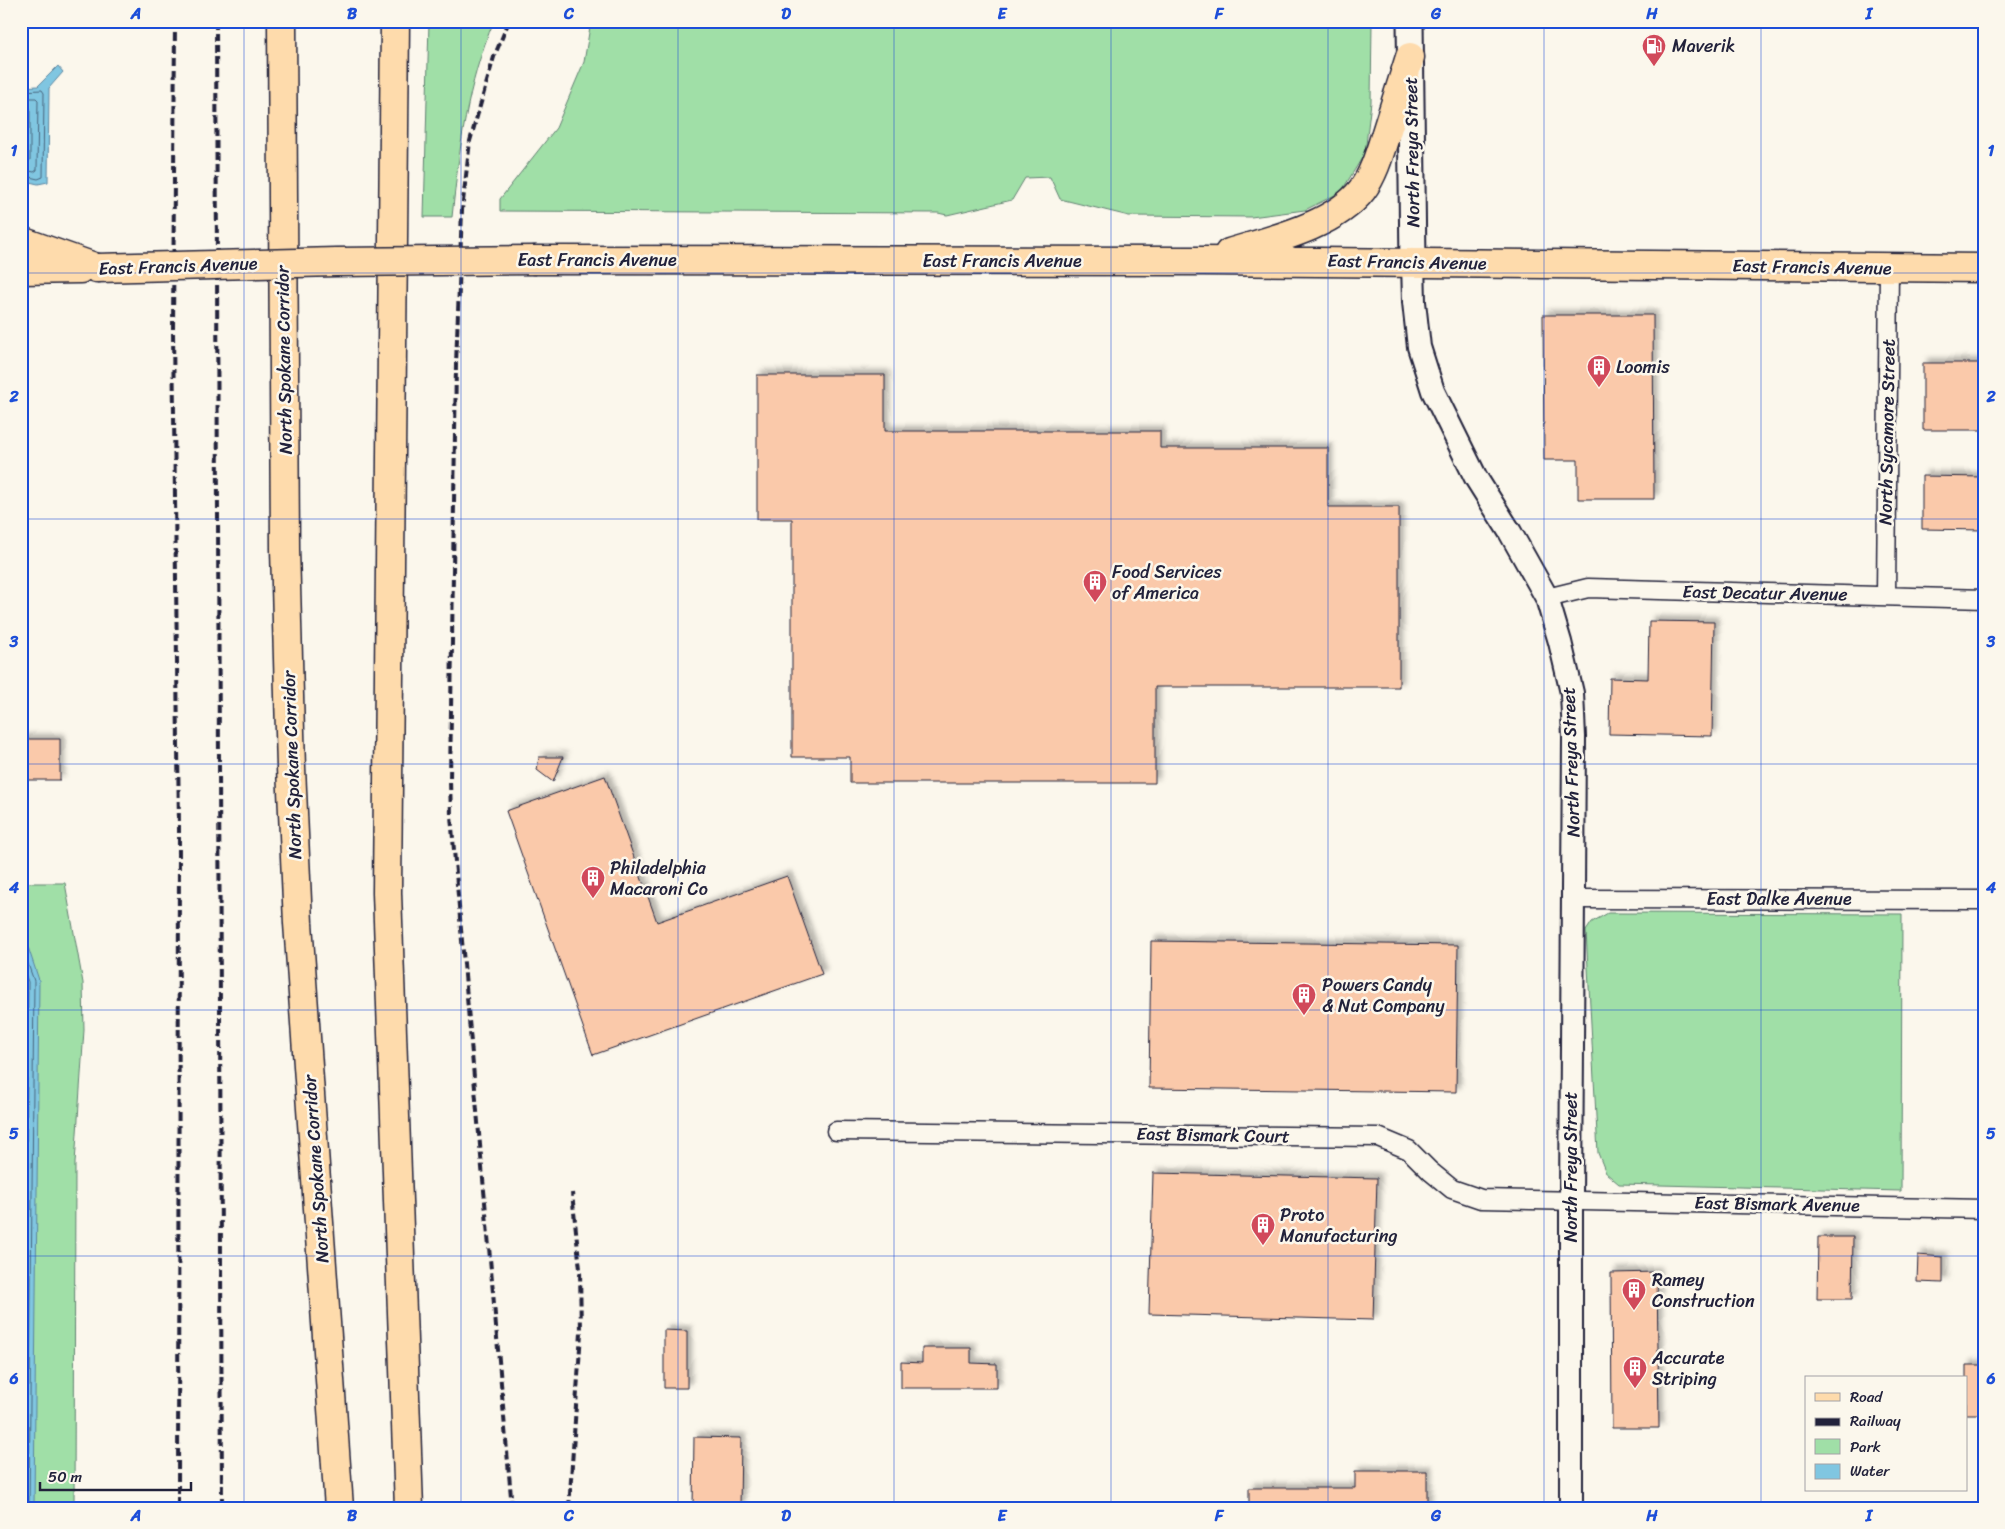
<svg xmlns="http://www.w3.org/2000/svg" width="2005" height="1529" font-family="Sriracha,sans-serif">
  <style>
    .green { fill: #a0dfa7; stroke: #618071 }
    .water { fill: #80c6e1; stroke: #5a849f }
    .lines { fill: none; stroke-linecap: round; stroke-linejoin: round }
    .shore { stroke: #48647d; stroke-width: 1 }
    .building { fill: #fac9aa; stroke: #22223b; filter: url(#shadow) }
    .minor-casing { stroke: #22223b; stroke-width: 21 }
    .tertiary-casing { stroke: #22223b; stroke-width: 26 }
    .secondary-casing { stroke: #22223b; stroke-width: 29 }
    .primary-casing { stroke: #22223b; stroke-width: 31 }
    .motorway-casing { stroke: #22223b; stroke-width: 31 }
    .minor { stroke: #fbf7ec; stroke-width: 18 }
    .tertiary { stroke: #fbf7ec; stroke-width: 22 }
    .secondary { stroke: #fbf7ec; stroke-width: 25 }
    .primary { stroke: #fedbac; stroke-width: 28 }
    .motorway { stroke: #fedbac; stroke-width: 28 }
    .rail { stroke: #22223b; stroke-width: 4; stroke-dasharray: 8 4; stroke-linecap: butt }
    .primary-bridge-casing { stroke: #22223b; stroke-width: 31; stroke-linecap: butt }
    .primary-bridge { stroke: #fedbac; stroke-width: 28 }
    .grid { fill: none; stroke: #1d4ed8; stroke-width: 1; stroke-opacity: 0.55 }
    .labels { text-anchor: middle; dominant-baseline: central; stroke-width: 5; stroke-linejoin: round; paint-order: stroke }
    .poi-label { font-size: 18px; fill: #22223b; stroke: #fbf7ec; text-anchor: start }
    .street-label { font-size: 18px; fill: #22223b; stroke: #fbf7ec }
    .neatline { fill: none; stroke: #1d4ed8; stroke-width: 2 }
    .grid-label { font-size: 16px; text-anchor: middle; font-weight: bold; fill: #1d4ed8 }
  </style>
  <defs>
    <filter id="shadow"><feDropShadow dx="4.5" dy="-4.5" stdDeviation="2.5" flood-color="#0004"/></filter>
  </defs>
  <rect width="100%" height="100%" fill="#fbf7ec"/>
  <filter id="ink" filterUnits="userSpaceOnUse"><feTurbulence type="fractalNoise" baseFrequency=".02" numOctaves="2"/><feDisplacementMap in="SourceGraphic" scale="10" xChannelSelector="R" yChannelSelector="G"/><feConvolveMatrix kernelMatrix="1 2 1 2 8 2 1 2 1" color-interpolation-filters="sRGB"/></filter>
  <g filter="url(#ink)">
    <path class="green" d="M429,21H494C467,83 459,151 452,217H424Z
      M591,21H1372L1371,102L1365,153L1341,192L1305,210L1251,217L1129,216L1060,199L1050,177L1025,178L1012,200L947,215L938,213L500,211V199L556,128L584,62Z
      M21,883H65L83,983L84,1030L75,1163L74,1508H21Z
      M1608,913L1902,914L1901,1191L1619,1184L1606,1173L1598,1153L1586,931L1592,922Z"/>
    <path class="water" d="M58,66L63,72L49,88L48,182L38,184L21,180V87L38,86Z
      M21,939L26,941L39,980L34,1508H21Z"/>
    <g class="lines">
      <path class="shore" d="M21,91L42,90L44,93L43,177L38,179L21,175
        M21,98H36L38,100L37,170L34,172L21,169
        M21,105H28L30,108V160L28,162L21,161
        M21,944L34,981L29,1508
        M21,962L28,982L22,1508"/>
    </g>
    <path class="building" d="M1543,315H1653L1654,499H1578V460H1544Z
      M1923,363H1984V430H1923Z
      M757,375H885V431H1160V448H1328V507H1399V687H1155V783H850V757H792V519H757Z
      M1922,476L1984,477V530L1922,529Z
      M1649,621L1714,622L1712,736L1609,734L1610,678L1648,679Z
      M21,739H60V780H21Z
      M539,757H563L553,782L537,770Z
      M605,776L657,922L787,876L822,974L593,1055L506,811Z
      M1151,941L1458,945L1456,1092L1149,1088Z
      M1153,1173L1377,1178L1373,1320L1149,1314Z
      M1818,1237H1853L1852,1299H1817Z
      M1918,1255L1943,1257V1283L1917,1282Z
      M1657,1272L1659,1428H1612L1611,1273Z
      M664,1330L687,1331V1388H664Z
      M922,1348H971V1363L997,1364V1388H901V1362L922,1363Z
      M1966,1365H1984V1414H1966Z
      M694,1437L741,1438L740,1508H693Z
      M1355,1471H1427V1508H1249V1488H1355Z"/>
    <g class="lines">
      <defs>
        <path id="minor" d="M1886,596L1889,268
          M1547,598L1588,588L1984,599
          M1573,899L1984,900
          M836,1131L1378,1137L1409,1150L1430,1171L1452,1189L1481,1199L1984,1209"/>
        <path id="tertiary" d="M1413,262L1414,302L1419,347L1433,391L1476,478L1510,532L1547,598L1560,642L1572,693L1574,737L1571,1200V1508"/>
        <path id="secondary" d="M1410,21L1413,262"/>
        <path id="primary" d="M21,241L97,268
          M1229,253C1271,240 1334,226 1362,190C1374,174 1380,152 1386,133C1394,108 1402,82 1410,57
          M536,260L1203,261L1984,268
          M21,270L80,269"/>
        <path id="motorway" d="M282,21L285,549L291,768L298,923L339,1508
          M395,21L387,893L409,1508"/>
      </defs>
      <use href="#minor" class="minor-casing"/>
      <use href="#tertiary" class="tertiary-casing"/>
      <use href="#secondary" class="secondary-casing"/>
      <use href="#primary" class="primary-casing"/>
      <use href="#motorway" class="motorway-casing"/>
      <use href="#minor" class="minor"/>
      <use href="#tertiary" class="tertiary"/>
      <use href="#secondary" class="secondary"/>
      <use href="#primary" class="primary"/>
      <use href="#motorway" class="motorway"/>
      <path class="rail" d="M175,21L173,332L179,828L178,1508
        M216,21L222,1508
        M509,21L494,57L470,141L462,210L456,364L450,780L451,816L512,1508
        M569,1508L581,1333L580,1269L572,1193"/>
      <defs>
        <path id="primary-bridge" d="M97,268L336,262L536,260"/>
      </defs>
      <use href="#primary-bridge" class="primary-bridge-casing"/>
      <use href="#primary-bridge" class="primary-bridge"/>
    </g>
  </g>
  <path class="grid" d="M244,21V1508M461,21V1508M678,21V1508M894,21V1508M1111,21V1508M1328,21V1508M1544,21V1508M1761,21V1508M21,273H1984M21,519H1984M21,764H1984M21,1010H1984M21,1256H1984"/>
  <defs>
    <symbol id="fuel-pin" viewBox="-11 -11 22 30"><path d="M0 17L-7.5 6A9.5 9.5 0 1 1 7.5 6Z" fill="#d1495b" stroke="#fbf7ec"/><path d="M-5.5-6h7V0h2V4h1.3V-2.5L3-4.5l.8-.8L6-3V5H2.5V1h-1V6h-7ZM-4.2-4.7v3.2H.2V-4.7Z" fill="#fff"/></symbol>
    <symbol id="building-pin" viewBox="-11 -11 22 30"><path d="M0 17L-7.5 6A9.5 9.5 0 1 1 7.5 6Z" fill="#d1495b" stroke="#fbf7ec"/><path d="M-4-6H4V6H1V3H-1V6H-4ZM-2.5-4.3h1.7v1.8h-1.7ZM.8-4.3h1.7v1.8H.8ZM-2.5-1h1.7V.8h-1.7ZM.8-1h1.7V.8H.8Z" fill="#fff"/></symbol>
  </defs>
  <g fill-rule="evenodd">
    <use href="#fuel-pin" x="1640" y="32" width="28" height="38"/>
    <use href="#building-pin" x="1585" y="353" width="28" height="38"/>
    <use href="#building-pin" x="1081" y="568" width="28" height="38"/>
    <use href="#building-pin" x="579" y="864" width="28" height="38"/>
    <use href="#building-pin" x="1290" y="981" width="28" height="38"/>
    <use href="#building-pin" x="1249" y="1211" width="28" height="38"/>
    <use href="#building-pin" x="1620" y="1276" width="28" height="38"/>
    <use href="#building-pin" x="1621" y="1354" width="28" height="38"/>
  </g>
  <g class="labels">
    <g class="poi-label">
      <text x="1672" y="46">Maverik</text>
      <text x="1616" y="367">Loomis</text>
      <text x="1112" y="572">Food Services<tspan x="1112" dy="21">of America</tspan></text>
      <text x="610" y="868">Philadelphia<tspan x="610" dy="21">Macaroni Co</tspan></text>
      <text x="1322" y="985">Powers Candy<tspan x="1322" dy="21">&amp; Nut Company</tspan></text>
      <text x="1280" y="1215">Proto<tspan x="1280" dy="21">Manufacturing</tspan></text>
      <text x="1652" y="1280">Ramey<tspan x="1652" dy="21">Construction</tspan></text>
      <text x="1652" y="1358">Accurate<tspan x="1652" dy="21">Striping</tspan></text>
    </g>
    <g class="street-label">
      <text transform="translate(1412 152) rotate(-91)">North Freya Street</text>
      <text x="597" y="260">East Francis Avenue</text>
      <text x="1002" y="261">East Francis Avenue</text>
      <text transform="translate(1407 262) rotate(1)">East Francis Avenue</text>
      <text transform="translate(178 266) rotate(-2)">East Francis Avenue</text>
      <text transform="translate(1812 267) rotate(1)">East Francis Avenue</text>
      <text transform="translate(284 360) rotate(-91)">North Spokane Corridor</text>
      <text transform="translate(1887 432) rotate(-89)">North Sycamore Street</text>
      <text transform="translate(1765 593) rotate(1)">East Decatur Avenue</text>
      <text transform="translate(1571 762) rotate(-92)">North Freya Street</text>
      <text transform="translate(292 765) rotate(-92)">North Spokane Corridor</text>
      <text x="1779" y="899">East Dalke Avenue</text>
      <text transform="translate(1213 1135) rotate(1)">East Bismark Court</text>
      <text transform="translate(1571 1167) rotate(-90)">North Freya Street</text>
      <text transform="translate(316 1169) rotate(-94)">North Spokane Corridor</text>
      <text transform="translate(1777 1204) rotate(1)">East Bismark Avenue</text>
    </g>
  </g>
  <rect width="2005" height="1529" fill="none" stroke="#fbf7ec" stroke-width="55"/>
  <rect x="1805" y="1376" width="162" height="115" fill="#fbf7ec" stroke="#a4a2a5"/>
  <rect x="1815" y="1393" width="25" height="8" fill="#fedbac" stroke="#a4a2a5"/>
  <text x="1850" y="1402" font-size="15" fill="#22223b">Road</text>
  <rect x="1815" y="1418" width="25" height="8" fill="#22223b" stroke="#a4a2a5"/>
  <text x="1850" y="1426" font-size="15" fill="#22223b">Railway</text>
  <rect x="1815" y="1439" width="25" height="15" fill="#a0dfa7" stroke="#a4a2a5"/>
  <text x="1850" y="1452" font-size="15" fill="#22223b">Park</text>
  <rect x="1815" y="1464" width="25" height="15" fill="#80c6e1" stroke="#a4a2a5"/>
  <text x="1850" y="1476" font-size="15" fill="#22223b">Water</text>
  <path d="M40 1482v8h151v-8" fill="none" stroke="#22223b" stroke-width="2.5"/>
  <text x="48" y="1482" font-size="15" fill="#22223b" stroke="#fbf7ec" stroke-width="4" paint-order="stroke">50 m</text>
  <rect x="28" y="28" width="1950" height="1474" class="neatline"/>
  <g class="grid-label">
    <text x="136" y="19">A</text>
    <text x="352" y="19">B</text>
    <text x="569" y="19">C</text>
    <text x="786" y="19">D</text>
    <text x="1002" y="19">E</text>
    <text x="1219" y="19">F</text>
    <text x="1436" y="19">G</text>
    <text x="1652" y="19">H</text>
    <text x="1869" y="19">I</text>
    <text x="14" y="156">1</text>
    <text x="1991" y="156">1</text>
    <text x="14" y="402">2</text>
    <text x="1991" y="402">2</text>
    <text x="14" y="647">3</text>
    <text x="1991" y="647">3</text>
    <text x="14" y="893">4</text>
    <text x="1991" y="893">4</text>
    <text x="14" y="1139">5</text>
    <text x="1991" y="1139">5</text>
    <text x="14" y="1384">6</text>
    <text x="1991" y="1384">6</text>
    <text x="136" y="1521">A</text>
    <text x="352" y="1521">B</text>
    <text x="569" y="1521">C</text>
    <text x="786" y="1521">D</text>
    <text x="1002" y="1521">E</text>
    <text x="1219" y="1521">F</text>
    <text x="1436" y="1521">G</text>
    <text x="1652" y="1521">H</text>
    <text x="1869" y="1521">I</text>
  </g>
</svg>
